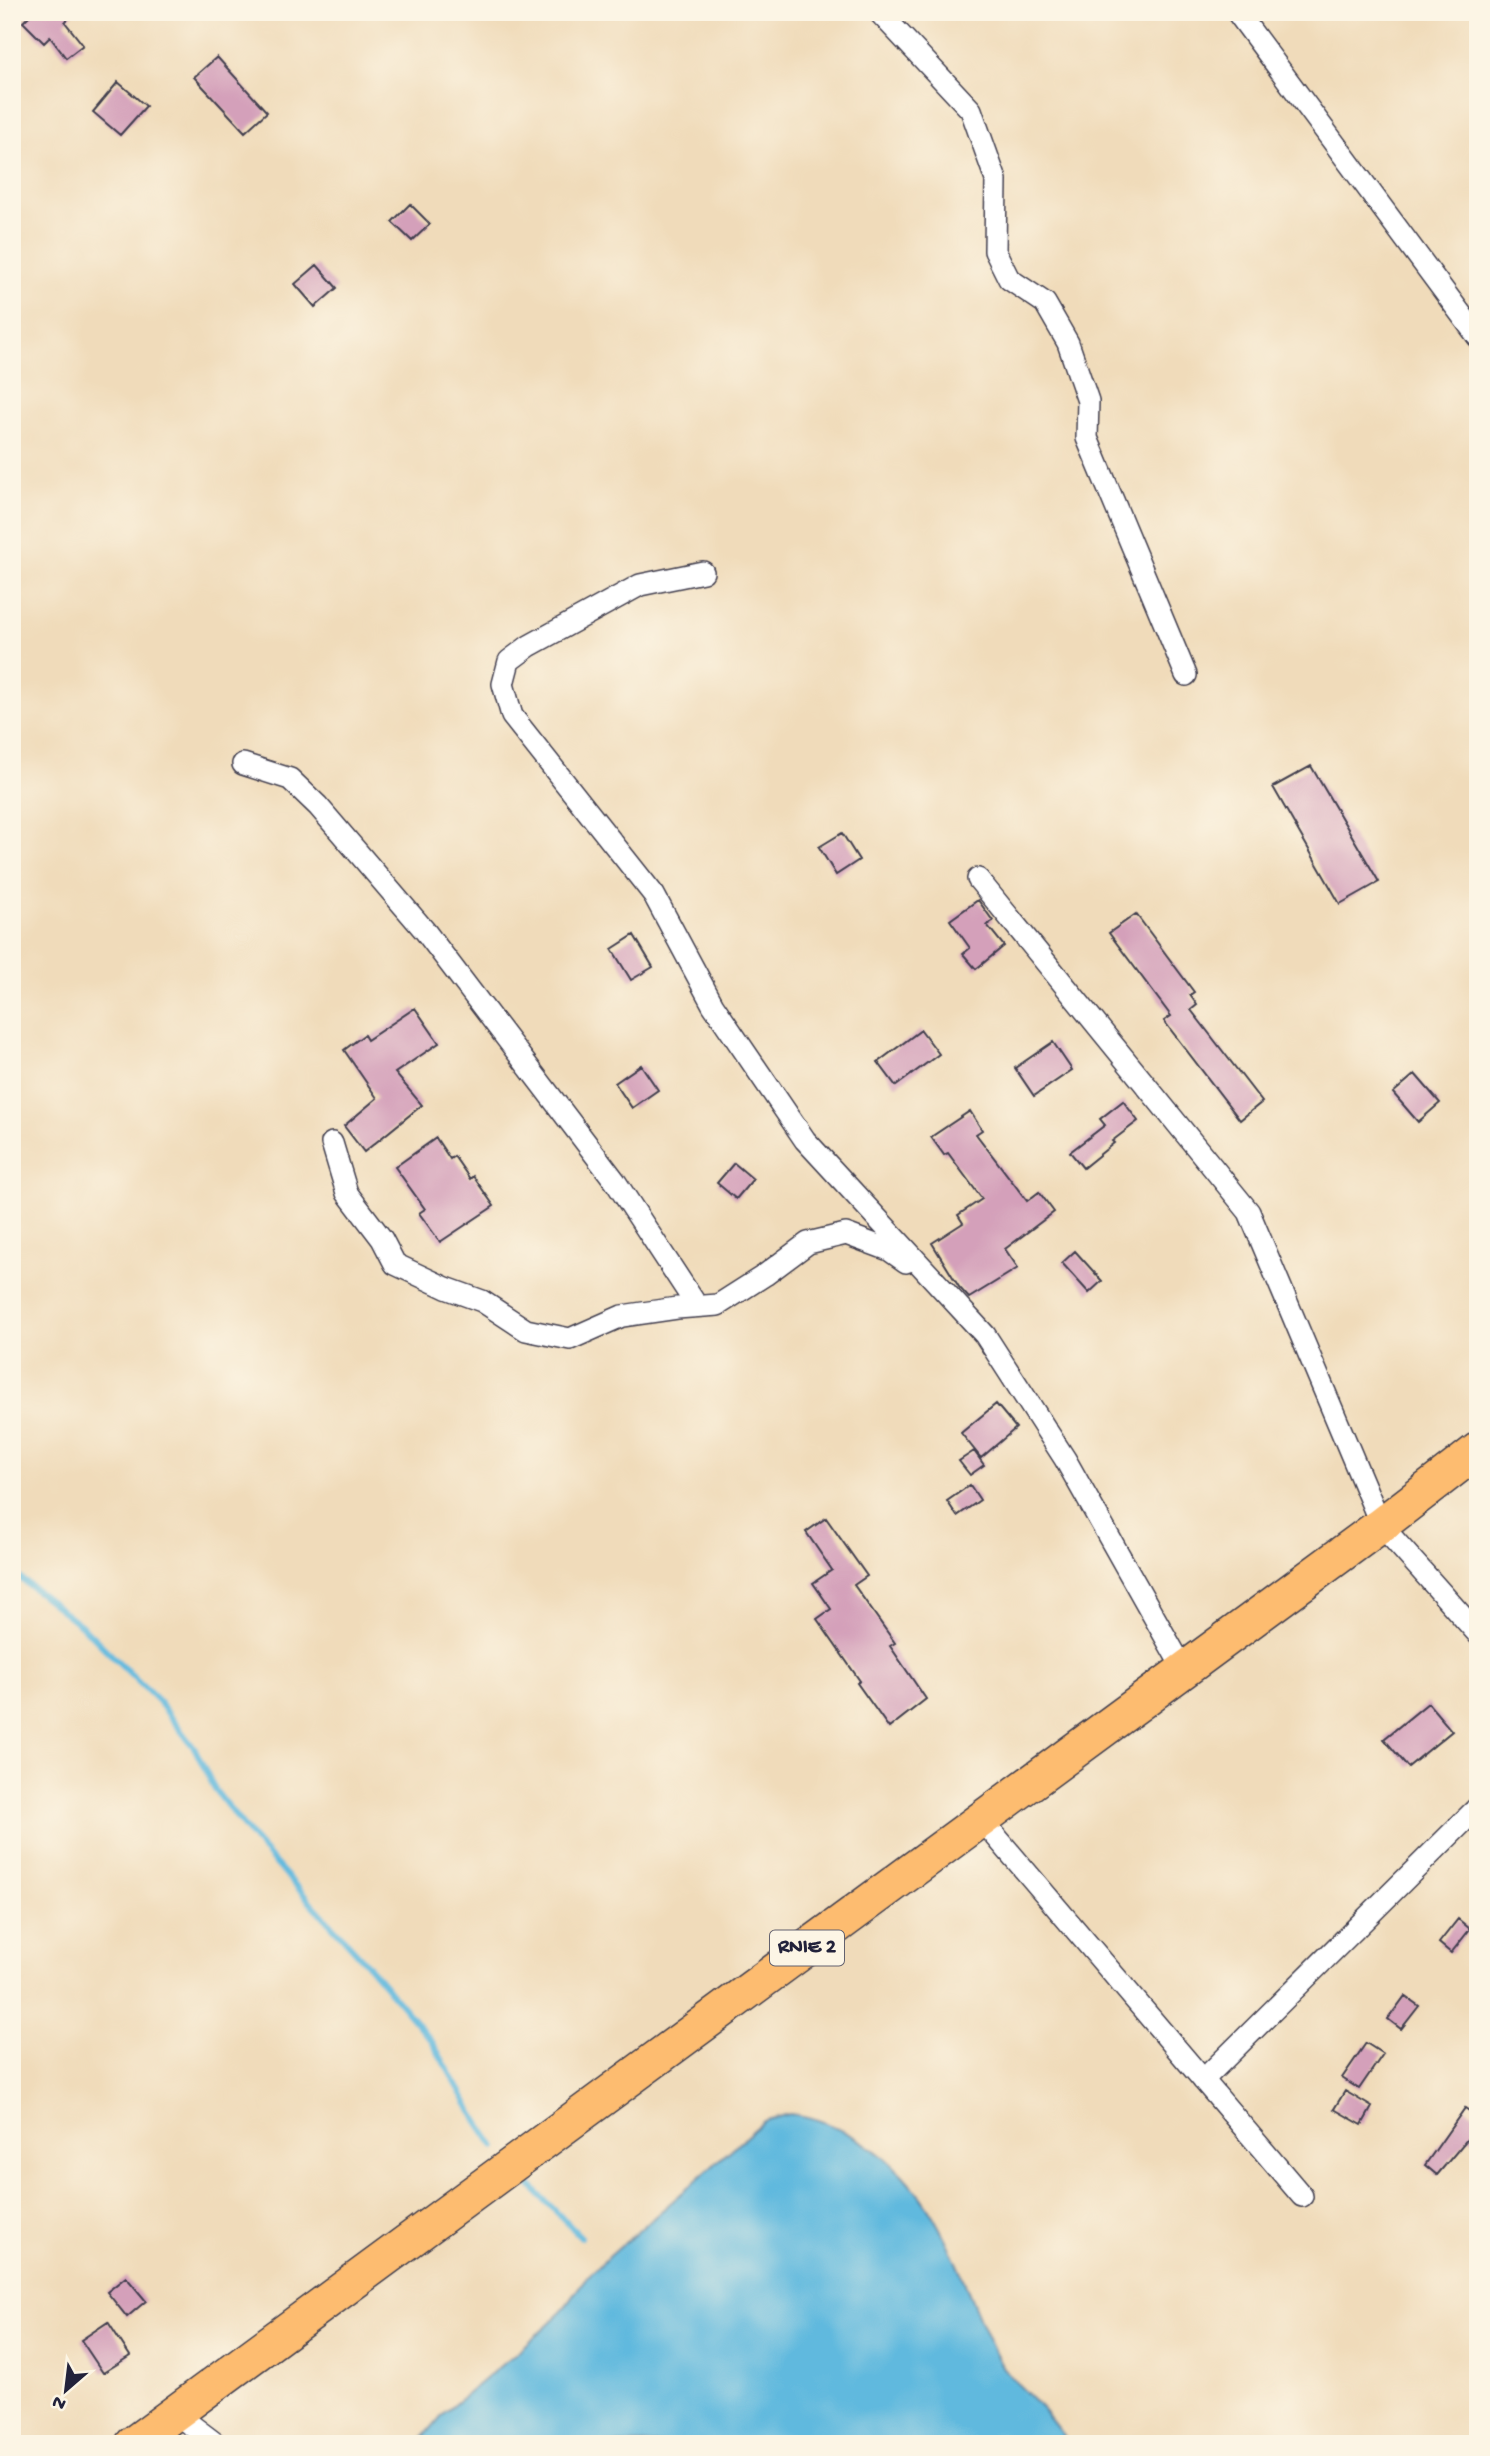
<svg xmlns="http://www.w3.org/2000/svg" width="1490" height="2456" font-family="'Gochi Hand',sans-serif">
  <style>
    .water { fill: #61b9de; stroke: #426e8c; stroke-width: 2 }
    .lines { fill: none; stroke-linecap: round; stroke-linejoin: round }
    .stream { stroke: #61b9de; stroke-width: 6 }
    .building { fill: #d4a0ba }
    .minor-casing { stroke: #413e4e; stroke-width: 24 }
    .primary-casing { stroke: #413e4e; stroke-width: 38 }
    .minor { stroke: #fff; stroke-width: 21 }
    .primary { stroke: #fdbc6f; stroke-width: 35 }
    .labels { text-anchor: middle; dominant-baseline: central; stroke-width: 5; stroke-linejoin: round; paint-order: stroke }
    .shield { fill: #fcf5e5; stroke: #63616e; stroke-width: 2 }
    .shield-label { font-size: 21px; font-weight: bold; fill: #22223b }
  </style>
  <rect width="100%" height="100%" fill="#fcf5e5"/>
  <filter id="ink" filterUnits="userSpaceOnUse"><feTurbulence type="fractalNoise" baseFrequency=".0143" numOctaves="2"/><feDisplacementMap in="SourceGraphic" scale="14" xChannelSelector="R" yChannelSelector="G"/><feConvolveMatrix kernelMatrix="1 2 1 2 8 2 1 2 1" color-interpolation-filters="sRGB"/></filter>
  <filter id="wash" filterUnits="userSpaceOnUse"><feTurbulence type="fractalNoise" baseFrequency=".00686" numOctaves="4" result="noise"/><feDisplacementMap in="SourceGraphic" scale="28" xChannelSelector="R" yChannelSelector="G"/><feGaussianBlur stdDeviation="1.57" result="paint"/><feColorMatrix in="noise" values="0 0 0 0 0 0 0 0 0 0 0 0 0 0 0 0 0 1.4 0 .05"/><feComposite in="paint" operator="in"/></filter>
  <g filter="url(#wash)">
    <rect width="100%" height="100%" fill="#f0dbba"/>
    <path class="water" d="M789,2114C814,2116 832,2125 854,2137C943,2187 956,2276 998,2359C1006,2375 1020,2386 1033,2399C1046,2412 1057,2429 1070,2444H418L444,2413L528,2343L562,2311L585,2279L602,2263L764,2121Z"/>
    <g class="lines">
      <path class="stream" d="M12,1572L82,1626L159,1702L195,1749L215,1790L254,1840L359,1955L431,2040L477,2120L495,2147
        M529,2184L581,2237"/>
    </g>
    <g id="blocks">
      <path class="building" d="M33,12H75L65,22L83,45L66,58L50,37L44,43L23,22Z
        M217,57L267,112L245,132L194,77Z
        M118,82L146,106L120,135L93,112Z
        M410,204L430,224L412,241L392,222Z
        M317,265L337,288L315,307L295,284Z
        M1311,766L1379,882L1340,904L1273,787Z
        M842,833L859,860L836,875L819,847Z
        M978,900L993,921L987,925L1004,946L976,969L963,954L970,948L950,920Z
        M1136,914L1194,992L1190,995L1197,1005L1191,1010L1262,1102L1240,1120L1164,1021L1171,1016L1109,933Z
        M634,935L653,967L631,980L612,949Z
        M415,1008L439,1043L395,1073L422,1105L364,1152L344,1126L377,1098L344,1050L364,1035L367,1040Z
        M921,1030L939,1054L896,1086L878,1062Z
        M1053,1042L1072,1070L1034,1096L1015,1068Z
        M641,1065L658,1090L632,1108L615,1083Z
        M1415,1074L1440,1103L1418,1122L1393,1093Z
        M1123,1101L1138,1121L1112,1141L1114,1143L1083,1168L1070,1152L1105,1125L1100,1119Z
        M970,1111L982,1130L976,1134L1027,1201L1039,1192L1054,1212L1005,1249L1018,1268L969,1298L959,1287L932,1243L963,1223L958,1215L982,1199L948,1153L944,1155L931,1137Z
        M436,1138L450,1159L454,1156L470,1179L473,1176L494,1206L440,1242L419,1213L425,1209L395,1167Z
        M734,1163L753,1179L736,1199L717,1183Z
        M1075,1251L1102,1281L1089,1293L1062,1263Z
        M996,1404L1016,1428L981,1458L961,1433Z
        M974,1451L984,1465L970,1475L959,1461Z
        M970,1485L980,1500L957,1516L947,1501Z
        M826,1518L867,1576L854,1585L895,1643L890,1646L926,1699L889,1728L857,1683L860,1681L817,1619L831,1609L813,1583L832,1570L806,1532Z
        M1428,1703L1452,1731L1408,1767L1384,1739Z
        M1458,1919L1470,1929L1451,1953L1439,1943Z
        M1405,1996L1419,2006L1401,2029L1388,2019Z
        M1366,2043L1383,2054L1359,2089L1342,2078Z
        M1345,2091L1372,2107L1362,2125L1334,2109Z
        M1465,2108L1478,2117V2143L1469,2137L1437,2175L1425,2165Z
        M126,2277L146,2301L127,2317L107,2292Z
        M108,2322L130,2356L103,2373L81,2340Z"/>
    </g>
  </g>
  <g filter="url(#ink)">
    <use href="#blocks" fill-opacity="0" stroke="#413e4e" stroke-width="2"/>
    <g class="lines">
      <defs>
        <path id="minor" d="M879,12L971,110L996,180L995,251L1009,279L1045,303L1068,343L1088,401L1087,438L1186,675
          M1237,12L1478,337
          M703,572L640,585L529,646L509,661L503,684L512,716L654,895L713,1005L805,1140L985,1335L1065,1459L1184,1670
          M243,764L290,779L318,806L425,931L615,1181L697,1306
          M978,879L1249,1212L1381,1525L1478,1634
          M332,1143L347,1193L382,1239L395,1264L446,1288L482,1301L526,1330L570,1339L622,1316L677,1308L718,1305L765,1275L808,1243L846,1234L889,1250L906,1262
          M982,1820L1302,2196
          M1203,2080L1478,1807
          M175,2413L216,2444"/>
        <path id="primary" d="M133,2444L1381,1525L1478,1450"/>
      </defs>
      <use href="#minor" class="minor-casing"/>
      <use href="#primary" class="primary-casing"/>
      <use href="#minor" class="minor"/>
      <use href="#primary" class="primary"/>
    </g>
  </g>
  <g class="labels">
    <rect class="shield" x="770" y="1930.5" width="74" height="35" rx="5"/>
    <g class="shield-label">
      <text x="807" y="1948">RNIE 2</text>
    </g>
  </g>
  <rect width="1490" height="2456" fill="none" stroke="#fcf5e5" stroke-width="42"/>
  <g transform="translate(66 2390) rotate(208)" stroke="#fcf5e5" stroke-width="5" paint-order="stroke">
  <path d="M0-5L12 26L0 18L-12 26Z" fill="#22223b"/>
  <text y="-10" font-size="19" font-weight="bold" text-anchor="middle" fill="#22223b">N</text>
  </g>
</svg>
